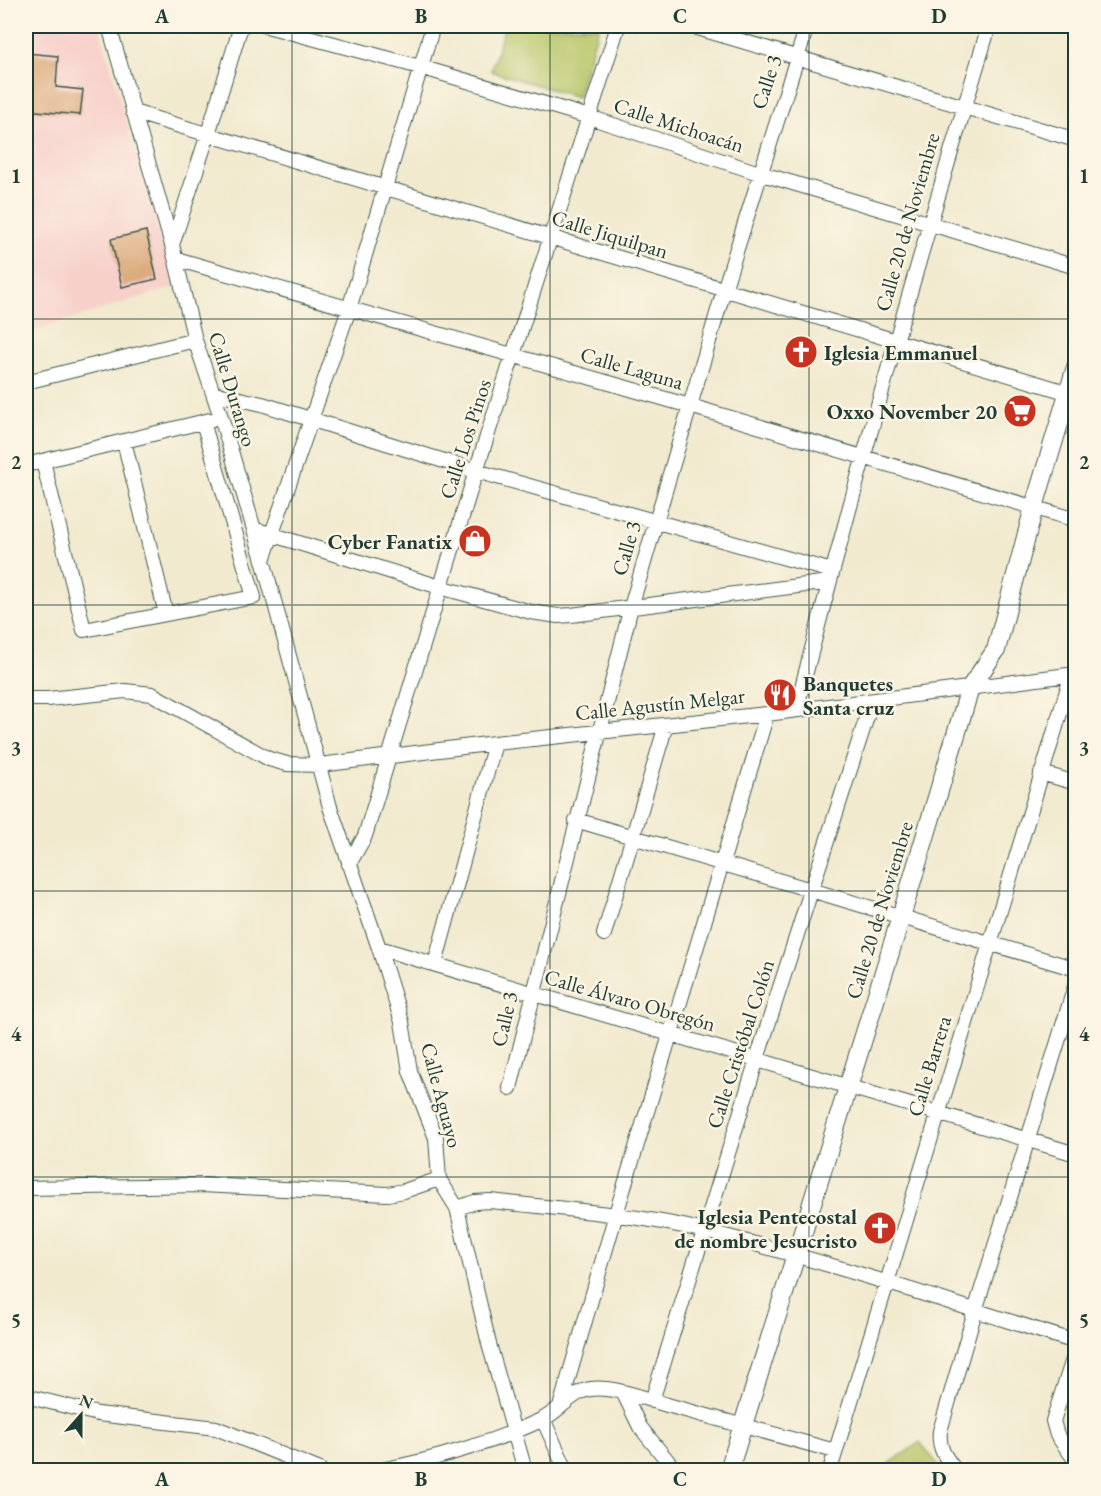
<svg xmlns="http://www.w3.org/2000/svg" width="1101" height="1496" font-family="'EB Garamond',serif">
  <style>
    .built { fill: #f7d0ca }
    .green { fill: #b7c669; stroke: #6b824e; stroke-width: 1.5 }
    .building { fill: #dcab7e }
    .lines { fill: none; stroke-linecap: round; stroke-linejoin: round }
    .minor-casing { stroke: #3e574b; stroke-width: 16 }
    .tertiary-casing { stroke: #3e574b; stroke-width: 20 }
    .minor { stroke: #fff; stroke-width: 14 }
    .tertiary { stroke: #fff; stroke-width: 18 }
    .grid { fill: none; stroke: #1f3d34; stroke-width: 1.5; stroke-opacity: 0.55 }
    .labels { text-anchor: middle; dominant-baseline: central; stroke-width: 5; stroke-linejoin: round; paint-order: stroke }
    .street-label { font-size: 21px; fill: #1f3d34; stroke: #fcf5e5 }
    .poi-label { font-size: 21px; font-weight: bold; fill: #1f3d34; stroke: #fcf5e5; text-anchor: end }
    .neatline { fill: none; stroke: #1f3d34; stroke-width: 2 }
    .grid-label { font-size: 20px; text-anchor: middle; font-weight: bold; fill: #1f3d34 }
  </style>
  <rect width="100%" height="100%" fill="#fcf5e5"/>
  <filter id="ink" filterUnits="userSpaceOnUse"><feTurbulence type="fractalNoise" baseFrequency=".0167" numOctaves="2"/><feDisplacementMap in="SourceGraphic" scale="12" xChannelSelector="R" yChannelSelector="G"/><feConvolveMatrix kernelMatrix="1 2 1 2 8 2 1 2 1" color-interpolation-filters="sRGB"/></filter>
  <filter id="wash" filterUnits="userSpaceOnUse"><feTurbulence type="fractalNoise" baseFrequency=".008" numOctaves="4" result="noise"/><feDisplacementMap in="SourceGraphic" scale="24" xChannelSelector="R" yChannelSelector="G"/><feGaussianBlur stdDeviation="1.35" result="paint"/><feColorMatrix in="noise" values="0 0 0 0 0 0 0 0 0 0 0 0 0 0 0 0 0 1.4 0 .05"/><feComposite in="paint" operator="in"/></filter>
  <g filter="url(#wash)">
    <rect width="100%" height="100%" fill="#f1eacf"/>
    <path class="built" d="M26,26H99L175,287L26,333Z"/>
    <path class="green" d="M505,26H599L577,97L491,71Z
      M920,1442L942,1470H881Z"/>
    <g id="blocks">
      <path class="building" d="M26,53L58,56L56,87L83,90L80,115L26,110Z
        M146,231L157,279L122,287L111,239Z"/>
    </g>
  </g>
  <g filter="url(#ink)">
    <use href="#blocks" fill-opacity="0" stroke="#3e574b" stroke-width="1.5"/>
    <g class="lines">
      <defs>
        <path id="minor" d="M109,26L172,245L195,340L221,417L263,560L330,807L379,948L402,1022L410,1071L436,1138L439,1179L457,1208L489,1344L525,1470
          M267,26L420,67L589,117L759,173L1076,267
          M691,26L1076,140
          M133,112L1076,395
          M172,245L208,134L241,26
          M176,259L690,406L1076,520
          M26,382L195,340
          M213,393L262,404L476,471L832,571
          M124,441L166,614
          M43,461L84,630L254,597L203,422
          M26,465L210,420
          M254,529L440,587L531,612L558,616L571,615L829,582
          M263,560L349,309L433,26
          M26,699H48L125,691L152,694L269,759L287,764L320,765L495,743L767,714L1076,674
          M796,710C855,481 920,252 989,26
          M1041,773L1076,783
          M576,820L1076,969
          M349,864L365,836L476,471L618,26
          M604,934L666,725
          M379,948L1076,1154
          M435,964L495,743
          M510,1088L631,607L724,290L807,26
          M26,1188L201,1185L388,1194L404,1191L439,1179
          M457,1208L475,1202L490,1201C562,1209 635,1214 705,1231C830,1262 953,1304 1076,1342
          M1076,1350L1053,1421L1057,1435L1076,1461
          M624,1394L640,1427L675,1470
          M26,1396L98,1414L216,1428L320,1470
          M652,1401L757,1059L872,701
          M560,1407L616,1214L767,714
          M543,1419L566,1470
          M380,1470C430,1461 495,1442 541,1420C559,1412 572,1391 591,1389C613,1386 646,1399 667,1405C723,1420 779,1436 835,1451
          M830,1470L1072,674
          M955,1470C945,1457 938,1448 940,1431L975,1311L1076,983"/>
        <path id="tertiary" d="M729,1470L901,917L970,688L996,650L1034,507L1076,367"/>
      </defs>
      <use href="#minor" class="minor-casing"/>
      <use href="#tertiary" class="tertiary-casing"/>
      <use href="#minor" class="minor"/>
      <use href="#tertiary" class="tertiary"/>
    </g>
  </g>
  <path class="grid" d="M292,26V1470M550,26V1470M809,26V1470M26,319H1076M26,605H1076M26,891H1076M26,1177H1076"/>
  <defs>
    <symbol id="church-disc" viewBox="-11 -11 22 22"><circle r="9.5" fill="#c8321e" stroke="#fcf5e5"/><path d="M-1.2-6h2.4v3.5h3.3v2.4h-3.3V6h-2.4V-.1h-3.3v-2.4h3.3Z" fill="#fff"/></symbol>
    <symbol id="supermarket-disc" viewBox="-11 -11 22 22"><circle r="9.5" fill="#c8321e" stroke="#fcf5e5"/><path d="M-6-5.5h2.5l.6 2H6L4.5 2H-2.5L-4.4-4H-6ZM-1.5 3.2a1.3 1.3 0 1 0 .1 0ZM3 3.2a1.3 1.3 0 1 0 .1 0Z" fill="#fff"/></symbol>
    <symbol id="shop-disc" viewBox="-11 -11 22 22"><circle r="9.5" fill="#c8321e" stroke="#fcf5e5"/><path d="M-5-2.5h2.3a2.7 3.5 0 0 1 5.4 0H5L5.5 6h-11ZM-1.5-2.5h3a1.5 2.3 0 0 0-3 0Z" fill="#fff"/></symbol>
    <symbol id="restaurant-disc" viewBox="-11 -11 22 22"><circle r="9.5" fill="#c8321e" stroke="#fcf5e5"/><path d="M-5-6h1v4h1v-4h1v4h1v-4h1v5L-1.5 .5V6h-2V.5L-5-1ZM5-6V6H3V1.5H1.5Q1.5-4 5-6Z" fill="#fff"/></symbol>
  </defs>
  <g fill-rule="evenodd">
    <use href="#church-disc" x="782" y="333" width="38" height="38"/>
    <use href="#supermarket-disc" x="1001" y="392" width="38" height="38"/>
    <use href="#shop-disc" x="456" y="522" width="38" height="38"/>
    <use href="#restaurant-disc" x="761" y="676" width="38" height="38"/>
    <use href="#church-disc" x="861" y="1209" width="38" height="38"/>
  </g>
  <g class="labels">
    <g class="street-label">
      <text transform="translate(766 82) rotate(-72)">Calle 3</text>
      <text transform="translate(679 125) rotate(18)">Calle Michoacán</text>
      <text transform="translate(907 222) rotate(-74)">Calle 20 de Noviembre</text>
      <text transform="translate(610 234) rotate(17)">Calle Jiquilpan</text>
      <text transform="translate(632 368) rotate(16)">Calle Laguna</text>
      <text transform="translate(233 389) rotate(73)">Calle Durango</text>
      <text transform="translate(465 439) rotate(-72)">Calle Los Pinos</text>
      <text transform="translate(626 548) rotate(-74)">Calle 3</text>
      <text transform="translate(660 704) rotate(-6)">Calle Agustín Melgar</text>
      <text transform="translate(879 910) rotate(-73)">Calle 20 de Noviembre</text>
      <text transform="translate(630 1000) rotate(16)">Calle Álvaro Obregón</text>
      <text transform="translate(504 1019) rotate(-77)">Calle 3</text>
      <text transform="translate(740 1044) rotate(-72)">Calle Cristóbal Colón</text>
      <text transform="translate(929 1066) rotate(-73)">Calle Barrera</text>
      <text transform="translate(442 1095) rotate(75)">Calle Aguayo</text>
    </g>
    <g class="poi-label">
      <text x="824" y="352" text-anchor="start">Iglesia Emmanuel</text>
      <text x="997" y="411">Oxxo November 20</text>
      <text x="452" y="541">Cyber Fanatix</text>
      <text x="803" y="683" text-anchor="start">Banquetes<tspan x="803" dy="24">Santa cruz</tspan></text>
      <text x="857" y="1216">Iglesia Pentecostal<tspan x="857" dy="24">de nombre Jesucristo</tspan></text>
    </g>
  </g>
  <rect width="1101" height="1496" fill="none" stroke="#fcf5e5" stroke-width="66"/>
  <g transform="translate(81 1415) rotate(21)" stroke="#fcf5e5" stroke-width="4.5" paint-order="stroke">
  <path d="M0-4.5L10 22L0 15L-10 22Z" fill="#1f3d34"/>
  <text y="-9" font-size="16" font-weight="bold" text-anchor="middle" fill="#1f3d34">N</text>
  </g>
  <rect x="33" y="33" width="1035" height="1430" class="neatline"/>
  <g class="grid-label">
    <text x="162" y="23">A</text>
    <text x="421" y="23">B</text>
    <text x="680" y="23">C</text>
    <text x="939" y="23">D</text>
    <text x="16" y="183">1</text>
    <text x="1084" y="183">1</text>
    <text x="16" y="469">2</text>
    <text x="1084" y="469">2</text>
    <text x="16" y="755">3</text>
    <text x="1084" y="755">3</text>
    <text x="16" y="1041">4</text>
    <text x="1084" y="1041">4</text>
    <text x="16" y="1327">5</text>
    <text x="1084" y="1327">5</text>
    <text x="162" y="1486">A</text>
    <text x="421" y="1486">B</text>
    <text x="680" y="1486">C</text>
    <text x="939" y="1486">D</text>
  </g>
</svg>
